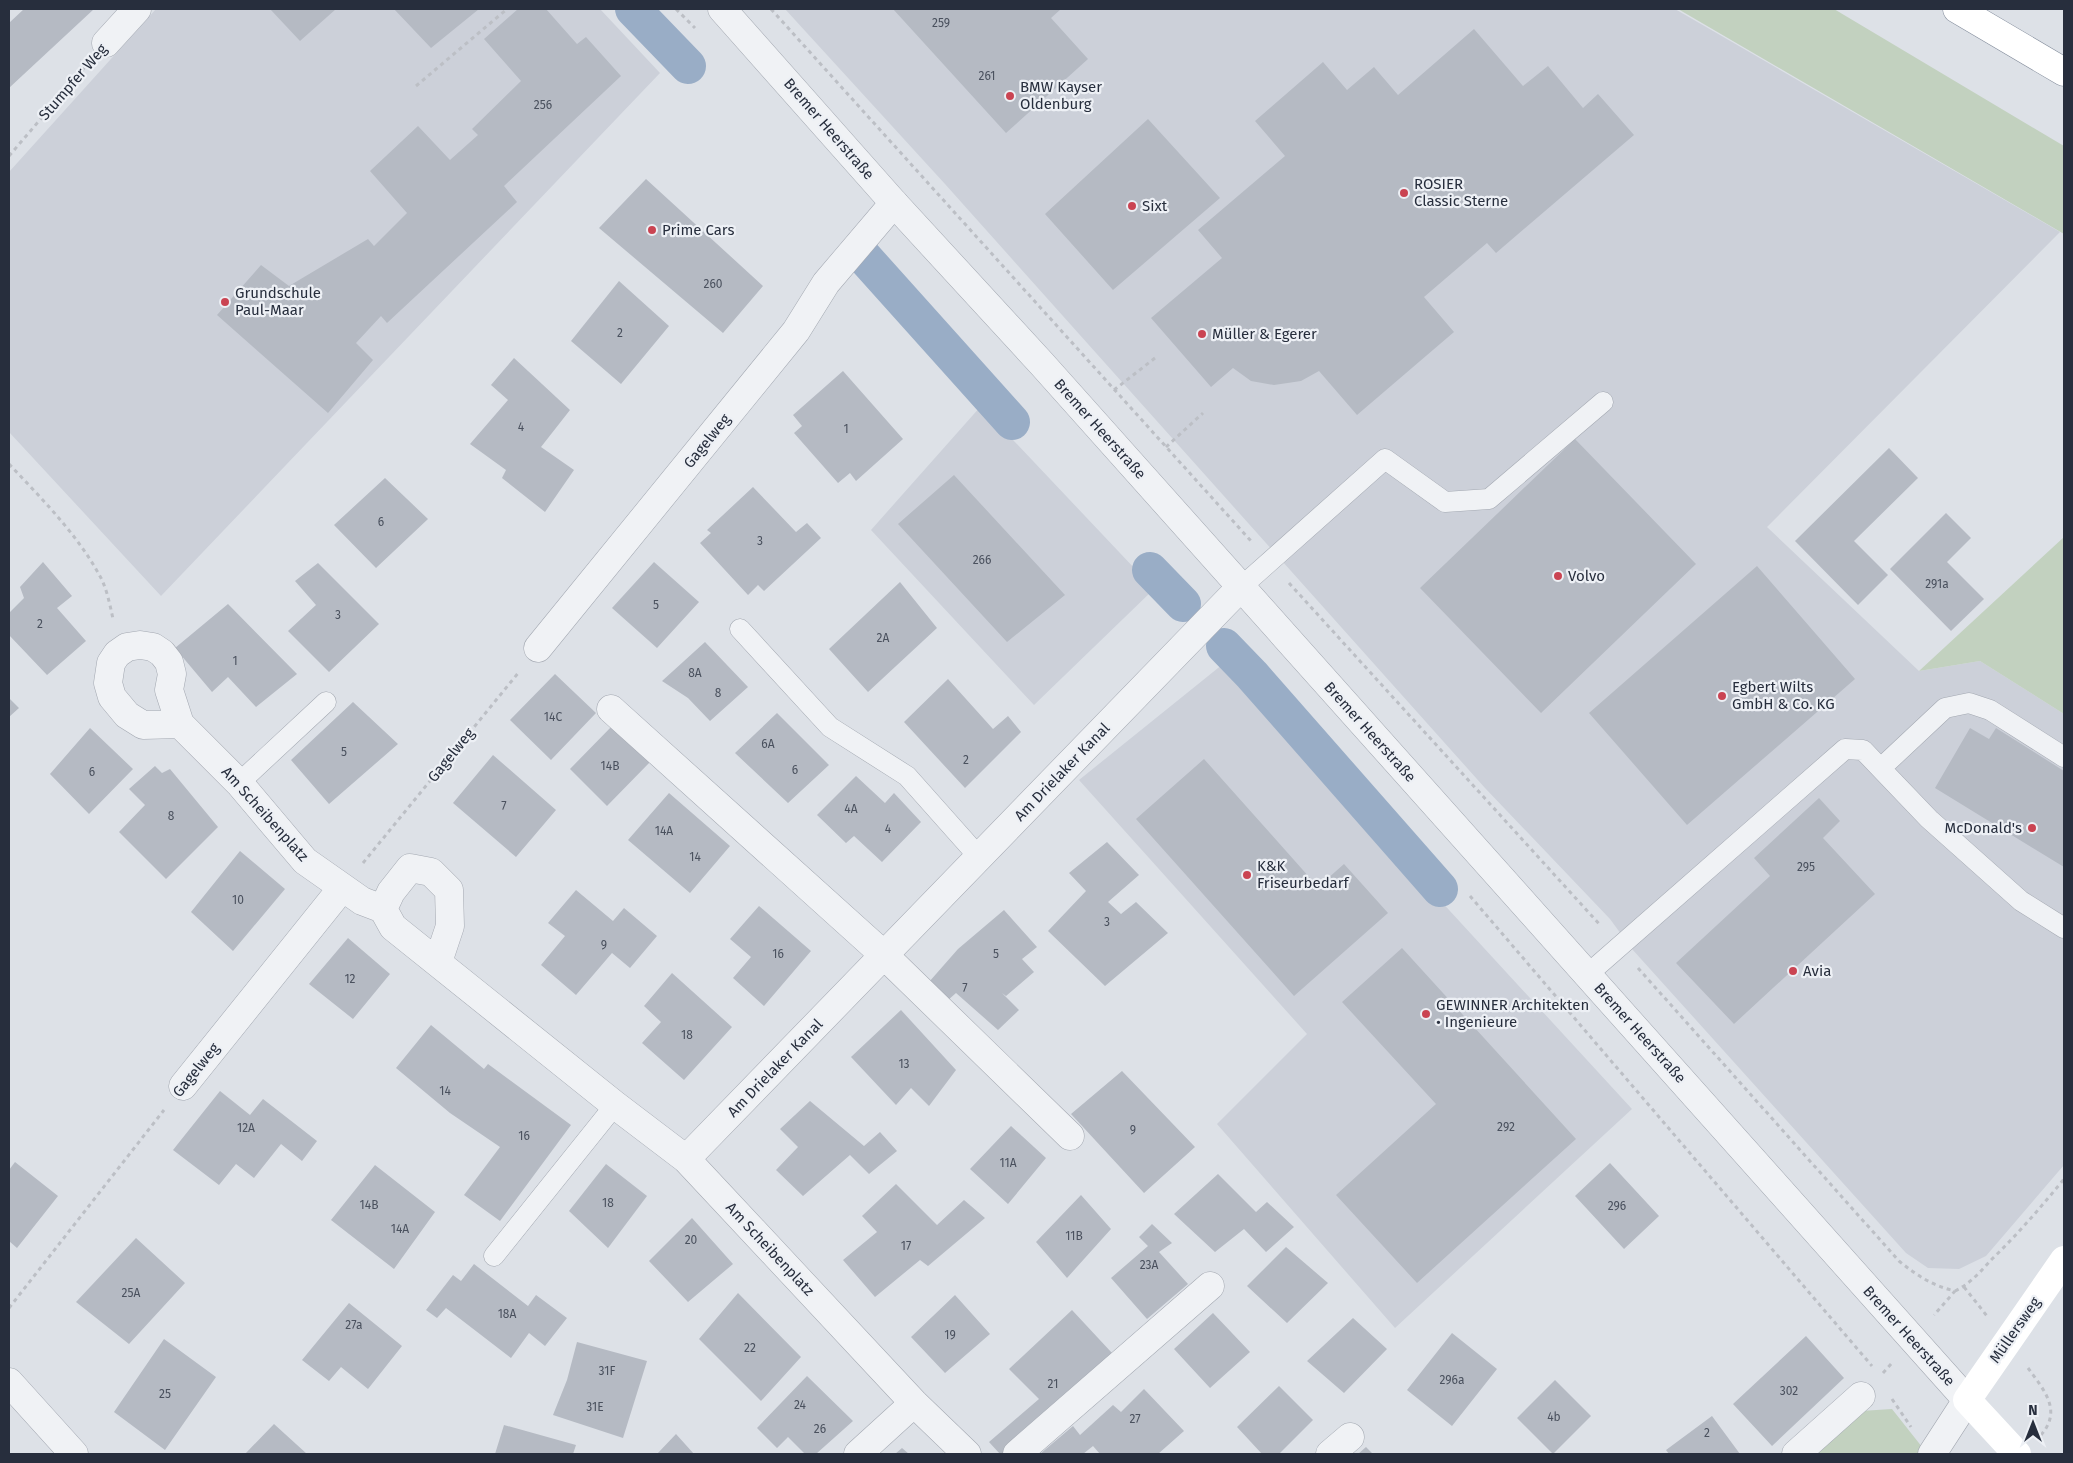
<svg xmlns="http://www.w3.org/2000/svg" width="2073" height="1463" font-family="'Fira Sans',sans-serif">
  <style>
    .built { fill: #ccd0d9 }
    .green { fill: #c2d1bf }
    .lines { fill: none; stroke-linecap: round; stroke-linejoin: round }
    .canal { stroke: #99adc6; stroke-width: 36 }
    .building { fill: #b5bac3 }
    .service-casing { stroke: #a3a8b1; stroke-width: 21 }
    .minor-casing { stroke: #a3a8b1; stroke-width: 29 }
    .tertiary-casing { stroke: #a3a8b1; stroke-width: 29 }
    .motorway-casing { stroke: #858e9d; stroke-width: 29 }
    .path { stroke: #bcbfc5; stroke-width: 3; stroke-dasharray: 4 4; stroke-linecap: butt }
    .service { stroke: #f0f2f5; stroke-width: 20 }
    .minor { stroke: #f0f2f5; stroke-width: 28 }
    .tertiary { stroke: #f0f2f5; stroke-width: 28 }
    .secondary { stroke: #fff; stroke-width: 28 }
    .motorway { stroke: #fff; stroke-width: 28 }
    .poi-dot { fill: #ca4452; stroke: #edf0f5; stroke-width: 2 }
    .labels { text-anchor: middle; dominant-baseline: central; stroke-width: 4.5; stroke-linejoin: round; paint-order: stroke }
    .number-label { font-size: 12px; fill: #4a515e }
    .street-label { font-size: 15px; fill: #272e3d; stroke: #edf0f5 }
    .poi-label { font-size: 15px; fill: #272e3d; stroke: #edf0f5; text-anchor: start }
  </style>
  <rect width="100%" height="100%" fill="#dde1e7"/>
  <path class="built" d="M156,9H600L660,73L161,596L9,432V172Z
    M785,9H1675L2060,232L1767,527L1919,671L1980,661L2064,714V1165L1986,1256L1959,1269L1928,1268L1906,1253L1632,949L1610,919L1485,788L945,184Z
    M981,406L1154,589L1034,705L871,530Z
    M1223,664L1632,1109L1395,1328L1217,1124L1307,1034L1079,780Z"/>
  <path class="green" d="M1678,9H1834L2064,146V234Z
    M2064,537V714L1980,661L1919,671Z
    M1892,1409L1926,1452L1923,1454H1813L1861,1411Z"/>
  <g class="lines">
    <path class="canal" d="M633,9L688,66
      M864,257L1012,422
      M1150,570L1183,604
      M1224,646L1252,675L1440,889"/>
  </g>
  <path class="building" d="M24,9H94L9,88V23Z
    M270,9H336L300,41Z
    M394,9H479L431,48Z
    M518,9H546L577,44L586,37L621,76L504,186L517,202L387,323L381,316L356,343L373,360L328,413L217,315L261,265L289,286L368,239L374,246L407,213L370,171L418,126L450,160L478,135L472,129L521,81L484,39Z
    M893,9H1061L1051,18L1088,59L1006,133Z
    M1474,29L1523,86L1548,66L1583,108L1598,94L1634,135L1496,253L1487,243L1424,297L1454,332L1357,415L1319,371L1301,381L1274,385L1251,381L1233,368L1211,387L1151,318L1222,258L1198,230L1285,156L1255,121L1323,62L1347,90L1374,67L1398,95Z
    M1148,119L1220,198L1113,290L1045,214Z
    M646,179L763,286L723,333L599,228Z
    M619,281L669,326L621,384L571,341Z
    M514,358L570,410L541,447L574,470L545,512L502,478L506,470L470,444L508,400L491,385Z
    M843,371L903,439L856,481L850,473L838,483L794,433L802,426L793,415Z
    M1575,439L1696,564L1541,713L1420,588Z
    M1889,448L1918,478L1854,541L1888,575L1858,605L1795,541Z
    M954,475L1065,595L1007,642L898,524Z
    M385,478L428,519L376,568L334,525Z
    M753,487L796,532L807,523L821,538L764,591L758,585L748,595L700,543L711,533L707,530Z
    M1946,513L1971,538L1947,562L1984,599L1951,631L1890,569Z
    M43,562L72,596L57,608L86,641L47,675L9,635V613L24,598L20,587Z
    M654,562L699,602L657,648L612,608Z
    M318,563L379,624L329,672L288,631L316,605L295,581Z
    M1757,566L1855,679L1687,825L1589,713Z
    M900,582L937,628L868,692L829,649Z
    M228,604L297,674L256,707L228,677L212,692L175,648Z
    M705,642L748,687L710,721L688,698L662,681Z
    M555,674L596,713L551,760L510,720Z
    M948,679L993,729L1008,716L1021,732L965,788L904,722Z
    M9,698L19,708L9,717Z
    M353,702L398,744L329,804L291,760Z
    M777,713L829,765L788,803L735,753Z
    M613,725L650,762L607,806L570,769Z
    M90,728L133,769L89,814L50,774Z
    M1970,728L1989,739L1996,728L2064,771V867L1935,788Z
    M493,755L556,810L516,857L453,803Z
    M1204,759L1318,887L1344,864L1388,913L1294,996L1136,819Z
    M155,766L162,773L170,769L218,827L166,879L119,832L145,805L129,789Z
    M856,776L885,803L894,793L921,822L882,862L854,836L846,843L817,815Z
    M669,793L730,846L690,893L628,840Z
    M1819,798L1840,821L1823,838L1875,894L1734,1024L1676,963L1770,876L1754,858Z
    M1107,842L1139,875L1108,902L1121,914L1136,902L1168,933L1105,986L1048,931L1086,891L1069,873Z
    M240,851L285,889L233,951L191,912Z
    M576,890L613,921L624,908L657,936L630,968L612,953L576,995L541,965L565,936L548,923Z
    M759,906L811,951L764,1006L733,978L751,957L730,939Z
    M1004,910L1037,947L1022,959L1034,972L1006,996L1002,993L1019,1010L998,1030L956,993L947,1001L929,982L958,949Z
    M348,938L390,974L353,1019L309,984Z
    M1402,948L1576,1139L1417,1283L1336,1195L1436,1104L1342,1002Z
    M672,973L732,1027L684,1080L642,1043L661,1022L644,1006Z
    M901,1010L956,1070L929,1106L911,1088L896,1105L851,1057Z
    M431,1025L484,1069L488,1064L571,1125L500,1221L464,1195L500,1147L450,1113L396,1068Z
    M1122,1071L1195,1147L1144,1193L1071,1114Z
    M220,1091L250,1115L263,1099L317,1141L302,1161L281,1144L254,1178L236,1164L219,1185L173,1150Z
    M810,1101L864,1146L880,1132L897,1151L869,1174L850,1155L803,1196L776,1170L798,1147L780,1129Z
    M1011,1126L1046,1158L1008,1204L970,1169Z
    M15,1162L58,1196L17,1248L9,1241V1170Z
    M1610,1163L1659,1216L1624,1249L1575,1196Z
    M606,1164L647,1196L608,1248L569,1211Z
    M375,1165L435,1212L394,1269L331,1220Z
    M1218,1174L1256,1212L1267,1202L1294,1227L1266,1252L1244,1229L1215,1252L1174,1214Z
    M896,1184L937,1225L964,1200L985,1218L928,1266L920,1260L875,1297L843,1260L877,1232L862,1216Z
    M1081,1195L1111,1229L1067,1278L1036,1242Z
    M692,1218L733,1264L688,1302L649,1261Z
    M1152,1224L1172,1243L1159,1252L1188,1284L1147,1319L1111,1278L1148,1246L1139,1237Z
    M136,1238L185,1283L129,1344L76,1302Z
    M1286,1247L1328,1283L1287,1323L1247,1286Z
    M474,1264L528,1306L536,1295L567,1318L545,1346L529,1333L511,1358L446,1308L437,1318L426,1310L453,1275L461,1281Z
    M738,1293L801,1357L761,1401L699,1339Z
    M955,1295L990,1334L945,1373L911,1337Z
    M349,1303L402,1346L368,1389L341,1367L329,1381L302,1360Z
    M1072,1310L1112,1353L1010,1454H1000L989,1442L1039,1399L1009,1369Z
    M1213,1313L1250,1352L1210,1388L1174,1349Z
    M1353,1318L1387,1349L1344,1393L1307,1361Z
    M1452,1333L1497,1369L1452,1426L1407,1390Z
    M1806,1336L1844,1378L1772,1446L1733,1404Z
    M164,1339L216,1377L165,1450L114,1412Z
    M577,1342L647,1361L623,1438L553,1415L567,1380Z
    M807,1376L853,1421L816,1454H805L788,1437L777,1448L757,1428Z
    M1555,1380L1591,1416L1553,1454L1517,1418Z
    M1279,1386L1313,1420L1279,1454H1262L1237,1427Z
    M1144,1389L1184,1431L1158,1454H1100L1093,1446L1083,1454H1040L1073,1426L1080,1435L1113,1405L1121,1412Z
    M1712,1416L1740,1454H1669L1666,1450Z
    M274,1424L307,1454H245Z
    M504,1425L576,1445L573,1454H495Z
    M676,1434L694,1454H657Z
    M1366,1447L1373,1454H1358Z
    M902,1448L909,1454H895Z"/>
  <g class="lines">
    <defs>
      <path id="service" d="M1240,588L1385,459L1445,502L1489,499L1603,402
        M740,629L830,727L907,776L979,857
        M1881,768L1945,708L1969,703L1990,710L2064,757
        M239,783L326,702
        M1588,974L1845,749L1863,750L1929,819L2021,901L2064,928
        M494,1256L615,1105"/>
      <path id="minor" d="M106,43L137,9
        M538,648L796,331L826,283L894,203
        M611,709L884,955L1070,1136
        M180,724L143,725L127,715L112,697L108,683L111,663L117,654L127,647L140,645L153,647L162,653L169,662L172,674L169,690L180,724L239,783L305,861L362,901L383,909
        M438,962L450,926L449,890L431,872L410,868L391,892L383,909L393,927L615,1105L686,1159L914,1403L967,1454
        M183,1086L342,888
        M686,1159L1240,588
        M9,1382L74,1454
        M858,1454L914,1403
        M1017,1454L1210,1286
        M1330,1454L1350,1437
        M1796,1454L1861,1396
        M1932,1454L1967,1400"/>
      <path id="tertiary" d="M722,9L894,203L1042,364L1967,1400"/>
      <path id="motorway" d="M1957,9L2064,72"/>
    </defs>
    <use href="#service" class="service-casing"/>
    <use href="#minor" class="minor-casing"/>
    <use href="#tertiary" class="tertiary-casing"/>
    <use href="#motorway" class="motorway-casing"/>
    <path class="path" d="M676,9L695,28
      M771,9L1251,541
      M416,86L507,9
      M9,156L86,66
      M1114,390L1155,358
      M1166,447L1203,413
      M9,464C42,499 78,535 101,578C107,590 110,605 113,619
      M1289,583L1601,926
      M363,863L519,672
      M1470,896L1872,1366
      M1638,968L1899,1261C1916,1275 1933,1286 1955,1291L1934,1315
      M1964,1287L1987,1316
      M1955,1291C1970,1284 1981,1271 1992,1259C2018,1234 2041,1207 2064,1179
      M9,1308L164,1110
      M2028,1368C2043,1389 2063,1410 2041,1435
      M1883,1373L1892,1363
      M1892,1399L1911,1427"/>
    <use href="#service" class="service"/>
    <use href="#minor" class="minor"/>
    <use href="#tertiary" class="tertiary"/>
    <path class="secondary" d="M2017,1454L1967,1400L2064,1260"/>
    <use href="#motorway" class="motorway"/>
  </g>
  <g class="poi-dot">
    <circle cx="1010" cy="96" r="5"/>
    <circle cx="1404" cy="193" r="5"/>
    <circle cx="1132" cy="206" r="5"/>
    <circle cx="652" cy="230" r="5"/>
    <circle cx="225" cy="302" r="5"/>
    <circle cx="1202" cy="334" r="5"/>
    <circle cx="1558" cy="576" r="5"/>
    <circle cx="1722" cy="696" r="5"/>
    <circle cx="2032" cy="828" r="5"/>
    <circle cx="1247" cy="875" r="5"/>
    <circle cx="1793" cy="971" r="5"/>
    <circle cx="1426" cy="1014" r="5"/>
  </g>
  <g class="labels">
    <g class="number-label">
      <text x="941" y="23">259</text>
      <text x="987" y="76">261</text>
      <text x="543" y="105">256</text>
      <text x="713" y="284">260</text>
      <text x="620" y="333">2</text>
      <text x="521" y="427">4</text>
      <text x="846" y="429">1</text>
      <text x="381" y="522">6</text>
      <text x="760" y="541">3</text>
      <text x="982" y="560">266</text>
      <text x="1937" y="584">291a</text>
      <text x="656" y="605">5</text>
      <text x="338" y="615">3</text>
      <text x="40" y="624">2</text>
      <text x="883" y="638">2A</text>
      <text x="235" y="661">1</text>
      <text x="695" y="673">8A</text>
      <text x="718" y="693">8</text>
      <text x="553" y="717">14C</text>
      <text x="768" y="744">6A</text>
      <text x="344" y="752">5</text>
      <text x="966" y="760">2</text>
      <text x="610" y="766">14B</text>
      <text x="795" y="770">6</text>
      <text x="92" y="772">6</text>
      <text x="504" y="806">7</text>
      <text x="851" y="809">4A</text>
      <text x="171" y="816">8</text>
      <text x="888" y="829">4</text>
      <text x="664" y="831">14A</text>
      <text x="695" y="857">14</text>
      <text x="1806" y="867">295</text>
      <text x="238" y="900">10</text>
      <text x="1107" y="922">3</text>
      <text x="604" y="945">9</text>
      <text x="778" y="954">16</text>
      <text x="996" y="954">5</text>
      <text x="350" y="979">12</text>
      <text x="965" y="988">7</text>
      <text x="687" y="1035">18</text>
      <text x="904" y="1064">13</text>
      <text x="445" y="1091">14</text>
      <text x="1506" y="1127">292</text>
      <text x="246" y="1128">12A</text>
      <text x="1133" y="1130">9</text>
      <text x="524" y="1136">16</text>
      <text x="1008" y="1163">11A</text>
      <text x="608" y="1203">18</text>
      <text x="369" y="1205">14B</text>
      <text x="1617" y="1206">296</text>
      <text x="400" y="1229">14A</text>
      <text x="1074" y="1236">11B</text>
      <text x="691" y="1240">20</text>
      <text x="906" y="1246">17</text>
      <text x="1149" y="1265">23A</text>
      <text x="131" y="1293">25A</text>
      <text x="507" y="1314">18A</text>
      <text x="354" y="1325">27a</text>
      <text x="950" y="1335">19</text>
      <text x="750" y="1348">22</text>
      <text x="607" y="1371">31F</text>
      <text x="1452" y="1380">296a</text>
      <text x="1053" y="1384">21</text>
      <text x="1789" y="1391">302</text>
      <text x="165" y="1394">25</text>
      <text x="800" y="1405">24</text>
      <text x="595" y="1407">31E</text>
      <text x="1554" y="1417">4b</text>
      <text x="1135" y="1419">27</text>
      <text x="820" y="1429">26</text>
      <text x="1707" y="1433">2</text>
    </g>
    <g class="street-label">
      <text transform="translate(73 82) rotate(-49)">Stumpfer Weg</text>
      <text transform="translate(829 129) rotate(49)">Bremer Heerstraße</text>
      <text transform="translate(1100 429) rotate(48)">Bremer Heerstraße</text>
      <text transform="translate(707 441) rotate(-51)">Gagelweg</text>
      <text transform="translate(1370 732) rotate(48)">Bremer Heerstraße</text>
      <text transform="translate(451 755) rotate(-51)">Gagelweg</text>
      <text transform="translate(1062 772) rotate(-46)">Am Drielaker Kanal</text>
      <text transform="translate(265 814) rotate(48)">Am Scheibenplatz</text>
      <text transform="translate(1640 1033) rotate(48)">Bremer Heerstraße</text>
      <text transform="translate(775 1068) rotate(-46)">Am Drielaker Kanal</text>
      <text transform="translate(196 1070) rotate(-51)">Gagelweg</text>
      <text transform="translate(770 1249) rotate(47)">Am Scheibenplatz</text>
      <text transform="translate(2015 1330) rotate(-55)">Müllersweg</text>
      <text transform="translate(1909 1336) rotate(48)">Bremer Heerstraße</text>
    </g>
    <g class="poi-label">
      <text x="1020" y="87">BMW Kayser<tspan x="1020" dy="17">Oldenburg</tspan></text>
      <text x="1414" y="184">ROSIER<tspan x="1414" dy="17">Classic Sterne</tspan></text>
      <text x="1142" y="206">Sixt</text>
      <text x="662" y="230">Prime Cars</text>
      <text x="235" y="293">Grundschule<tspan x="235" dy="17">Paul-Maar</tspan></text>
      <text x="1212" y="334">Müller &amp; Egerer</text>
      <text x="1568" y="576">Volvo</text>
      <text x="1732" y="687">Egbert Wilts<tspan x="1732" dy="17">GmbH &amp; Co. KG</tspan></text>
      <text x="2022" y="828" text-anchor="end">McDonald's</text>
      <text x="1257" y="866">K&amp;K<tspan x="1257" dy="17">Friseurbedarf</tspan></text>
      <text x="1803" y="971">Avia</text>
      <text x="1436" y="1005">GEWINNER Architekten<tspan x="1436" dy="17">• Ingenieure</tspan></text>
    </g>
  </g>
  <rect width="2073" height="1463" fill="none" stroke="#272e3d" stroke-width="20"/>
  <g transform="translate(2033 1423)" stroke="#edf0f5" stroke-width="4" paint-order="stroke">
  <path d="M0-4L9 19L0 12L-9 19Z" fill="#272e3d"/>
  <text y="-8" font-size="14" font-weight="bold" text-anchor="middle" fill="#272e3d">N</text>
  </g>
</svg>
